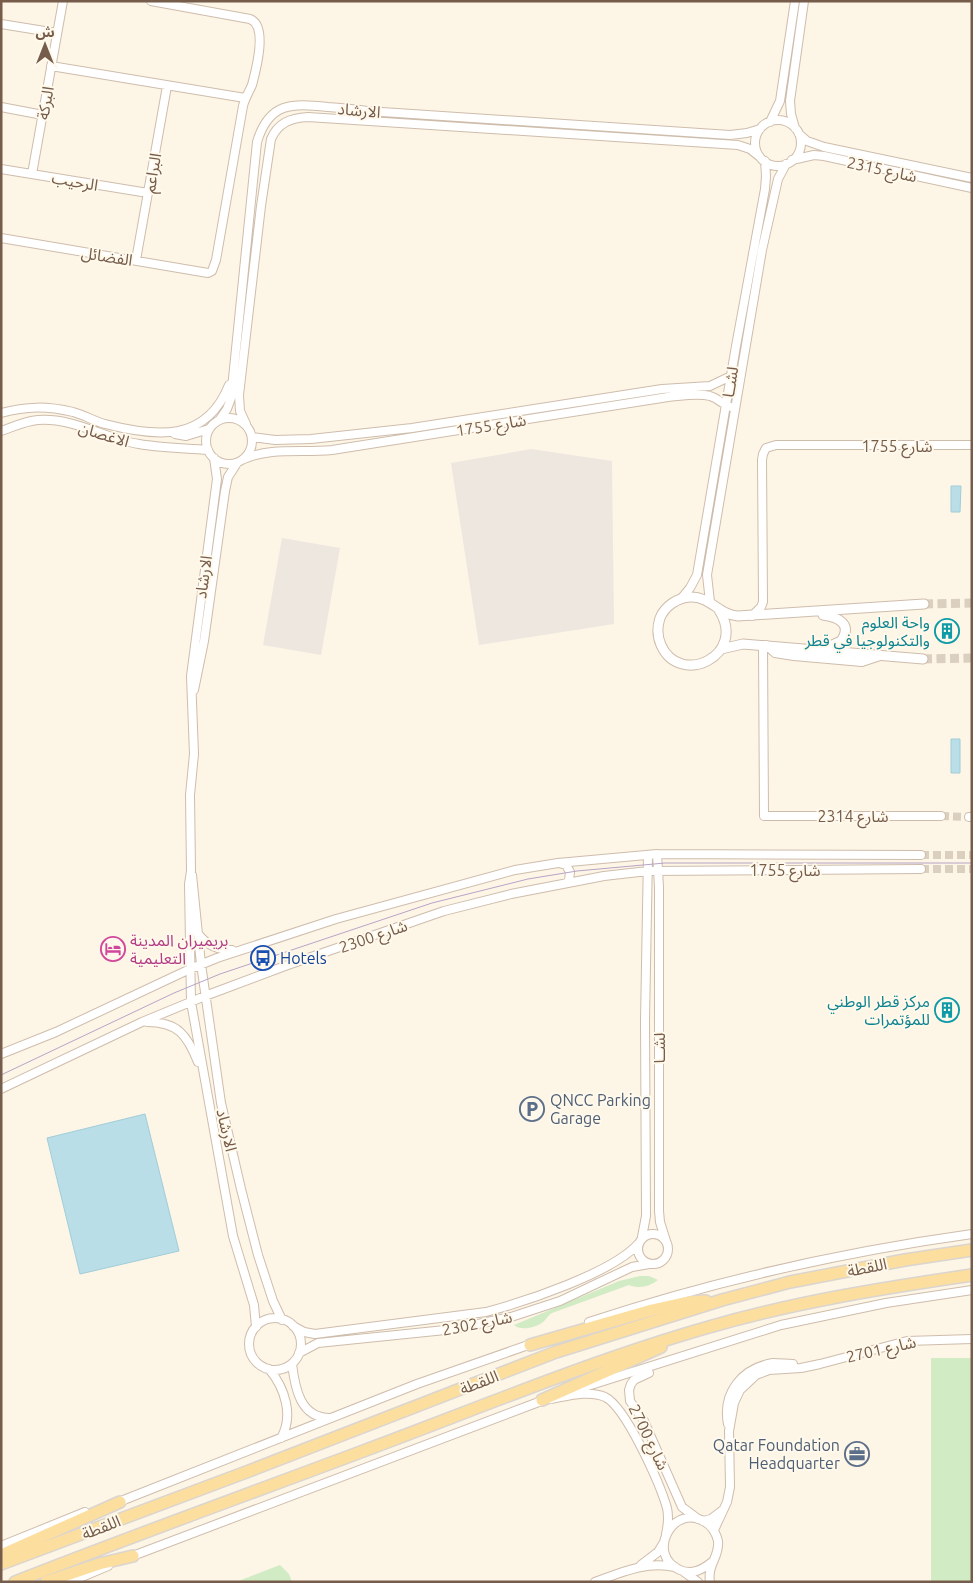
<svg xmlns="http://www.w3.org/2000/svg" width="973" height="1583" font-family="Ubuntu,'Noto Sans Arabic',sans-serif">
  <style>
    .industrial { fill: #ede7e0 }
    .green { fill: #d1ebc4 }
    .water { fill: #badee7; stroke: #a0cdd9 }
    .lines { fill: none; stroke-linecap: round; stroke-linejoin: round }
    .minor-tunnel { stroke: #dbcfbf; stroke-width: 8; stroke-dasharray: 8 4; stroke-linecap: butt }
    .tertiary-tunnel { stroke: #dbcfbf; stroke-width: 9; stroke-dasharray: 9 4.5; stroke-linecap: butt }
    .minor-casing { stroke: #cfbdac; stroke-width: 10 }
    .tertiary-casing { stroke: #cfbdac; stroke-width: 11 }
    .primary-casing { stroke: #dbd5d0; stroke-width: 14 }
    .minor { stroke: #fff; stroke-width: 8 }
    .tertiary { stroke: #fff; stroke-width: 9 }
    .primary { stroke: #fcde9e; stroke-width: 11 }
    .tram { stroke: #b8a4c7; stroke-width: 1 }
    .labels { text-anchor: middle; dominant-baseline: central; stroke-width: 4; stroke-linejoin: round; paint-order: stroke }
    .street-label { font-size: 16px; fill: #765c4a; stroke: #fff9ec }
    .culture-label { font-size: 16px; fill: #0d838f; stroke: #fff9ec; text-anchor: end }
    .hotel-label { font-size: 16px; fill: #b23c85; stroke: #fff9ec; text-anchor: start }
    .transit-label { font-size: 16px; fill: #164399; stroke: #fff9ec; text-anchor: start }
    .service-label { font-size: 16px; fill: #4e5e75; stroke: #fff9ec; text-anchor: start }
  </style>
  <rect width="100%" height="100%" fill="#fdf5e6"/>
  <path class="industrial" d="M531,449L612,461L614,624L479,645L451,463Z
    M282,538L340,548L321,655L263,645Z"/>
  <path class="green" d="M640,1276H649L658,1280C649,1287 639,1289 629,1285L552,1313C548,1315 546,1320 543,1322C536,1328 520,1331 514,1325L619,1281Z
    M931,1358H972V1582H931Z
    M280,1565L289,1574L292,1582H236Z"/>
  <path class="water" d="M951,486H961L960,512H951Z
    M951,739H960V773H951Z
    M145,1114L179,1251L80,1274L47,1138Z"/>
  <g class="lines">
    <path class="minor-tunnel" d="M941,816L969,817
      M921,855H972
      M921,869H972"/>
    <path class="tertiary-tunnel" d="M924,604L972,603
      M923,659L972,658"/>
    <defs>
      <path id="minor" d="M1,24L57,33
        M51,66L245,98
        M1,107L43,115
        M755 143a23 23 0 1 1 46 0a23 23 0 1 1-46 0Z
        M770,122L780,101L795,1
        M795,128L791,114L790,101L804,1
        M799,134L807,141L824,147L972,178
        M792,160L814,155L824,156L972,188
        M1,169L148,193
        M32,174L63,1
        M1,238L208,273L212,271L216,260L243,106C245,98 249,92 252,85C256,70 268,26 250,19L151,1
        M136,260L167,86
        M1,413C27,406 47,406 73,412C84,415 94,421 105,424C156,437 206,443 229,385
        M206 441a23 23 0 1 1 46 0a23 23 0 1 1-46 0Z
        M220,419L227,409L231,398L257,142C269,102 292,103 328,107C341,108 354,109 367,111L730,135L747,133L760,129
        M246,424L240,411L239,395L261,206L271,139C278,123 290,118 308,117L738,145L750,149L760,157
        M1,431C13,427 25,421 38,420C73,417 105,439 139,444C162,448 185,448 208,450
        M175,434L186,436L209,429
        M252,437L275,440L311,439L412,428L662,389L710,386L731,376
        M214,458L217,479L191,676L194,754L190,795L191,871L189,884L191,1002L233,1236L254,1305L256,1327
        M244,459C271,447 302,453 332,450L668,397C681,396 697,393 710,396C720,399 723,406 735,408
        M681,599L690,588L697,575L736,346L765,189L766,176L765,161
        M710,602L707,575L762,250L778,179L786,164
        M752,616L761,607L763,602L762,460L763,454L766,448L776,445H972
        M763,645L764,816H941
        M766,645L775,653L794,656L862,662L880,656
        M194,690L204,641L225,491L228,477L237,463
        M969,817H972
        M657,854L659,887V1211L660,1222L666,1241
        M559,863L566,865L570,872L569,880L567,883
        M192,875L201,964L221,1103L241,1189L258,1255L273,1301L282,1320
        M199,935C208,946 218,950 232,950
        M147,1022C178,1022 187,1035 198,1062
        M1,1054L56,1032L190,969L217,958L336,919L515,870L558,863L657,854L921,855
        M1,1089L142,1022L205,996L285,966L444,911L511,894L604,876L648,871L921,869
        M638 1249a15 15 0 1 1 30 0a15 15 0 1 1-30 0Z
        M642,1237L646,1216L645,1021L648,855
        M249 1344a26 26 0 1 1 52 0a26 26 0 1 1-52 0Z
        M589,1322C714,1281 842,1252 972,1234
        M293,1326L304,1332L315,1334L486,1312C524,1302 612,1273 638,1244
        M299,1353L318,1343L455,1329L511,1317L560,1301L632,1267L649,1264
        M292,1364C295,1388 300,1418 330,1418
        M269,1369C285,1388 294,1416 281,1438
        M649,1373L634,1380L631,1384L629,1390L630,1401L644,1421L682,1507L698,1519
        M572,1391L781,1325L886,1303L972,1290
        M551,1399C568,1396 589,1390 605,1397C626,1407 660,1484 667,1508C669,1517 668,1525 666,1534
        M728,1424C722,1393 742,1368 773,1363C780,1363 787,1364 793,1364
        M116,1503L417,1384L534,1343
        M703,1521L711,1519L723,1510
        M714,1530L727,1502L730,1487L729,1431L734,1403L740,1390L756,1375L769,1370L801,1368L820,1364L907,1341L972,1339
        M1,1546L85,1512
        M130,1557L544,1400
        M641,1565L658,1552L664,1542
        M684,1572L698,1582
        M70,1582L108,1566
        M595,1582C622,1572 646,1561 675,1567
        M710,1582C707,1565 720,1556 718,1541C716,1533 712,1526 705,1522C673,1502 645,1555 680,1570C692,1575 702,1570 712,1562"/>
      <path id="tertiary" d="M719,610C748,655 680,688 661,645C657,636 657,627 660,618C665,606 677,598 690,597C710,596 719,615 738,616L924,604
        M821,646L832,645L841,641C853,624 838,617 823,615
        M721,649L743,644L923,659"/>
      <path id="primary" d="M530,1345L652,1310L688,1302L706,1301
        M542,1400L661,1347
        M1,1555L120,1502
        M1,1564L249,1471L556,1352L722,1300L790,1282L905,1260L972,1250
        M15,1582C132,1536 249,1494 366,1450C479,1408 593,1360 709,1327C795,1302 883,1288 972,1275
        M46,1582L99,1564L133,1556"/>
    </defs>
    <use href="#minor" class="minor-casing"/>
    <use href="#tertiary" class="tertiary-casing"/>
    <use href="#primary" class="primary-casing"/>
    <use href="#minor" class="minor"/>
    <use href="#tertiary" class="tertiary"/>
    <use href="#primary" class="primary"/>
    <path class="tram" d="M1,1075L174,993L220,974L432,903L528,879L577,871L665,863H972"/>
  </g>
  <defs>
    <symbol id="building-ring" viewBox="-11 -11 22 22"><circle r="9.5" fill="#fff9ec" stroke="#0f9aa8" stroke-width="1.5"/><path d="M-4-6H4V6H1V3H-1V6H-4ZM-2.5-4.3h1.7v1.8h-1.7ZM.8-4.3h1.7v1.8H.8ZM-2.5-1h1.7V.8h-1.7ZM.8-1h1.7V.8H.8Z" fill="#0f9aa8"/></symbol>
    <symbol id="hotel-ring" viewBox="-11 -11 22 22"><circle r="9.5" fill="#fff9ec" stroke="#d1479c" stroke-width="1.5"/><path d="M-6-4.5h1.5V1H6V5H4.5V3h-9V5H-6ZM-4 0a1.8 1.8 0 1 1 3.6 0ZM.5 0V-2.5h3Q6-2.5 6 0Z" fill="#d1479c"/></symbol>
    <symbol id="bus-ring" viewBox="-11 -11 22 22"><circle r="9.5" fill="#fff9ec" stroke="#1a4fb4" stroke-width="1.5"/><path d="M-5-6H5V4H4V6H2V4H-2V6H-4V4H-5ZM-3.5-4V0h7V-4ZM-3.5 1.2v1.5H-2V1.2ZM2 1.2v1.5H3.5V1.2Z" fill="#1a4fb4"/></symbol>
    <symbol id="parking-ring" viewBox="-11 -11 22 22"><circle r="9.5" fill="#fff9ec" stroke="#5c6f8a" stroke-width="1.5"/><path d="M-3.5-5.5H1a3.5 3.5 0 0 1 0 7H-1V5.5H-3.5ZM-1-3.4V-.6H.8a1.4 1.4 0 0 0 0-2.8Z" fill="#5c6f8a"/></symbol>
    <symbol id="office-ring" viewBox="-11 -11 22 22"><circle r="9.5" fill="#fff9ec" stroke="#5c6f8a" stroke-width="1.5"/><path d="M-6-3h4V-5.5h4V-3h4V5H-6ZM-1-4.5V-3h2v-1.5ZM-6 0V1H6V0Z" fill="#5c6f8a"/></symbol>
  </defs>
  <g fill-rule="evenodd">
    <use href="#building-ring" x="933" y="617" width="28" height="28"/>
    <use href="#hotel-ring" x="99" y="935" width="28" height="28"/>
    <use href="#bus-ring" x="249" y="944" width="28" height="28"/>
    <use href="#building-ring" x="933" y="996" width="28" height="28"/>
    <use href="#parking-ring" x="518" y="1095" width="28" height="28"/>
    <use href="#office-ring" x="843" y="1440" width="28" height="28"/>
  </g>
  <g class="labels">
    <g class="street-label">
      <text transform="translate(45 103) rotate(-80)">البركة</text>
      <text transform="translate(359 110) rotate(5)">الارشاد</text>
      <text transform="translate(882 169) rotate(12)">شارع 2315</text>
      <text transform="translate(152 173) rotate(-80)">البراعم</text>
      <text transform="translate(75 181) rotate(10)">الرحيب</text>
      <text transform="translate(107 256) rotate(9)">الفضائل</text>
      <text transform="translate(730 382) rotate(-81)">لشــا</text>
      <text transform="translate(491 425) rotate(-9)">شارع 1755</text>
      <text transform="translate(104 434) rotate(17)">الاغصان</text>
      <text x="897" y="446">شارع 1755</text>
      <text transform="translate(203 577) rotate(-82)">الارشاد</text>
      <text x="853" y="816">شارع 2314</text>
      <text x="785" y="870">شارع 1755</text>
      <text transform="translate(373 936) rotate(-19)">شارع 2300</text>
      <text transform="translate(659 1048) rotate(-90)">لشــا</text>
      <text transform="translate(227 1130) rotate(77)">الارشاد</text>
      <text transform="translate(867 1267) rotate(-11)">اللقطة</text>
      <text transform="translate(477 1323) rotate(-11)">شارع 2302</text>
      <text transform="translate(881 1349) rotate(-13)">شارع 2701</text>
      <text transform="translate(479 1382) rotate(-21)">اللقطة</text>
      <text transform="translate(649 1437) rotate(64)">شارع 2700</text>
      <text transform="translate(101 1527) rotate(-21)">اللقطة</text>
    </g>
    <g class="culture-label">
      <text x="930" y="622">واحة العلوم<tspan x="930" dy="18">والتكنولوجيا في قطر</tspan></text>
      <text x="930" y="1001">مركز قطر الوطني<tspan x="930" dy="18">للمؤتمرات</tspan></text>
    </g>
    <g class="hotel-label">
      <text x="130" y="940">بريميران المدينة<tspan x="130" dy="18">التعليمية</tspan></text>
    </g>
    <g class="transit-label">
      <text x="280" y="958">Hotels</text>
    </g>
    <g class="service-label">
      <text x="550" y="1100">QNCC Parking<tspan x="550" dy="18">Garage</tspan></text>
      <text x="840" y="1445" text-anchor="end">Qatar Foundation<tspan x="840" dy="18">Headquarter</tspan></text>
    </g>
  </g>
  <rect width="973" height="1583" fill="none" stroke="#765c4a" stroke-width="5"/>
  <g transform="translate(45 45)" stroke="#fff9ec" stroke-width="4" paint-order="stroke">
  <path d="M0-4L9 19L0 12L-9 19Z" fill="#765c4a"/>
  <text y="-8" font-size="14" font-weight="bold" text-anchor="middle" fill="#765c4a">ش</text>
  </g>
</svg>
